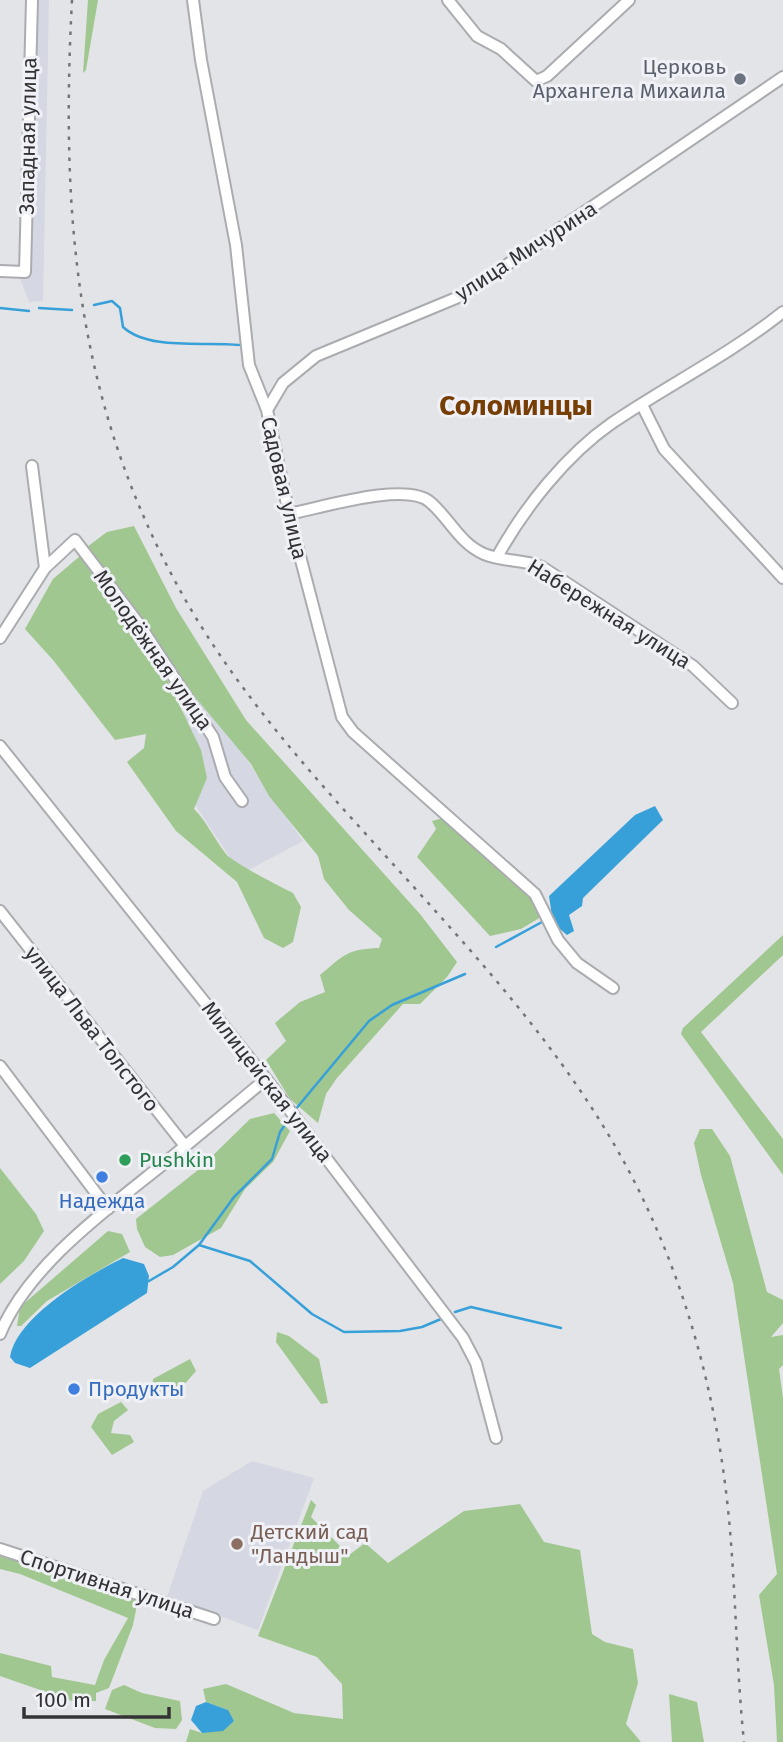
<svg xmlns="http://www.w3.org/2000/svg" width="783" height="1742" font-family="'Fira Sans',sans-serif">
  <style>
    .built { fill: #d5d7e2 }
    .green { fill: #a0c78f }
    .water { fill: #37a0d8 }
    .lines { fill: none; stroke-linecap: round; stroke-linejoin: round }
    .stream { stroke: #37a0d8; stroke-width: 2.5 }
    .minor-casing { stroke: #abacb0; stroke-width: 14 }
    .minor { stroke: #fff; stroke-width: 10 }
    .rail { stroke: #747577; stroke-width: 2.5; stroke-dasharray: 3.5 7; stroke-linecap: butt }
    .worship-dot { fill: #6b7280; stroke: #f0f1f6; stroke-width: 2.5 }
    .leisure-dot { fill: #2e9e5b; stroke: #f0f1f6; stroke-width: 2.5 }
    .shop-dot { fill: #3f7fe0; stroke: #f0f1f6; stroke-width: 2.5 }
    .education-dot { fill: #8d6e63; stroke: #f0f1f6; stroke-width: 2.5 }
    .labels { text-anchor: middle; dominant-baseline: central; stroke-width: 6; stroke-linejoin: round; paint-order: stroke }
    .worship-label { font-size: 21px; fill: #5b616d; stroke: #f0f1f6; text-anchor: end }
    .street-label { font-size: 21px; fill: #333335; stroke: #f0f1f6 }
    .leisure-label { font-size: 21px; fill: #27864d; stroke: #f0f1f6; text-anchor: start }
    .shop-label { font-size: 21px; fill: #366cbe; stroke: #f0f1f6 }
    .education-label { font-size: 21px; fill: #785e54; stroke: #f0f1f6; text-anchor: start }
    .district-label { font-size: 28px; font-weight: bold; fill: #763e05; stroke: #f0f1f6 }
  </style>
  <rect width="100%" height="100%" fill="#e3e4e8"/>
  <path class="built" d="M27,0H49L43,301L29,302L20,278Z
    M203,697L303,841L241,874L149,735Z
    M252,1461L314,1478L258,1630L167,1597L203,1491Z"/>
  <path class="green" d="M88,0H98L86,70L83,73Z
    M134,526L176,608L246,720L420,914L457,962L447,977L420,1004H403L337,1078L326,1094L318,1123L290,1099L266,1060L286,1041L275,1023L300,1002L325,992L320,975C344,955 347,949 379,948L382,939L349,910L324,879L318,856L269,796L251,764L190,691L87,547L107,532Z
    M80,556L108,598L162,669L201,750L207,778L194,809C208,823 214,839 226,854C232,862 282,888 293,893L301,907L293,942L283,948L264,938L237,882L176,831L127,762L144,748L146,734L115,740L53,660L25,629L53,579Z
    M443,818L529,896L541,917L521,929L490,936L417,857L436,829L432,821Z
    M783,935V955L701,1032L783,1139V1175L681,1034L683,1028Z
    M274,1113L290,1131L273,1162L245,1189L221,1228L173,1255L160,1257L145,1247L137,1229L136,1219L198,1170L250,1119Z
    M700,1129H712L730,1156L767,1292L783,1300V1323L771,1337L783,1335V1365L779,1369L783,1398V1742H777L774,1685L759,1595L777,1574L733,1283L701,1175L694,1143Z
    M0,1168L36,1214L44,1231L24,1261L0,1284Z
    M108,1231L122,1234L130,1252L47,1301L21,1326H17L20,1307Z
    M277,1332L289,1336L319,1359L328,1403L321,1404L276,1342Z
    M190,1359L196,1371L182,1387L165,1396L152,1393L153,1379Z
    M121,1402L128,1410L114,1421L111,1433L130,1435L134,1442L112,1455L91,1427L98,1414Z
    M311,1500L316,1505L311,1517L349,1555L365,1543L388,1563L464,1511L520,1504L544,1542L580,1550L592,1634L605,1642L633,1649L638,1683L626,1724L641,1742H186L190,1729L202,1733L228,1710L206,1702L203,1689L226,1684L294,1713L343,1719L342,1684L317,1657L258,1636Z
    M0,1556L138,1600L133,1625L109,1688L96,1693V1701H72L0,1676V1653L51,1666L52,1677L95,1685L104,1660L128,1618L20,1574L0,1569Z
    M124,1685L142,1693L180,1701L182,1720L176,1729L155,1728L105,1709L112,1690Z
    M669,1694L697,1702L704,1742H672Z"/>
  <path class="water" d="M655,806L663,820L583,898L582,906L569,915L574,931L567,935L553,923L549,896L635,815Z
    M123,1258L144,1264L149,1276L147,1293L30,1368L15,1363L10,1357C17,1316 87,1276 123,1258Z
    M206,1702L228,1710L234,1721L223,1731L202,1733L191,1720L196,1706Z"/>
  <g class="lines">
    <path class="stream" d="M94,305L112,301L120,308L123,327C149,351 205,341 239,345
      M0,308L29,311
      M39,308L72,310
      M496,947L542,922
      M295,1110L369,1021L392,1005L465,974
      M199,1245L250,1261L312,1314L344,1332L400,1331L422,1327L441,1319
      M149,1281L173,1267L199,1245L234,1197L272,1159L280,1132L291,1116
      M455,1312L471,1307L561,1328"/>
    <defs>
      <path id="minor" d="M193,0L201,60L236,245L249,365L267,410L289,514L342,717L353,732L535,894L558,940L577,963L613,988
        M448,0L477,36L501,49L536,81L547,76L629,0
        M0,271L25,272L32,0
        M642,405L664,449L783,578
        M267,410L283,383L316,356L461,296L783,77
        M289,514C320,508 406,481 430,502C450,519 459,543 484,554C503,562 523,559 542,567L693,666L732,703
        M497,557C524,508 566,455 612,423C668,385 729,355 783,312
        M45,568L75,540L139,624L213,737L225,777L242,801
        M0,638L45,568L32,466
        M0,746L266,1079L463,1338L476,1363L496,1438
        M0,911L185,1146
        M0,1066L108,1209
        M0,1334C28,1266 106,1210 162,1165C197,1137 231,1108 266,1079
        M0,1549L214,1619"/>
    </defs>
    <use href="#minor" class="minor-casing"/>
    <use href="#minor" class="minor"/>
    <path class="rail" d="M72,0C60,226 77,419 196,618C243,695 303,765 364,832C461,940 563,1045 631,1175C685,1279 716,1394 728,1509C736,1587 736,1665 744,1742"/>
  </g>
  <circle class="worship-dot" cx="740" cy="79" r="7"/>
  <circle class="leisure-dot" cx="125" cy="1160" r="7"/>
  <g class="shop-dot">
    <circle cx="102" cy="1177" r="7"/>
    <circle cx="74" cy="1389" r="7"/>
  </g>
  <circle class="education-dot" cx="237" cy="1544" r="7"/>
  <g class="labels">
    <g class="worship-label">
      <text x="726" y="67">Церковь<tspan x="726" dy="24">Архангела Михаила</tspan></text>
    </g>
    <g class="street-label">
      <text transform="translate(28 136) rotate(-89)">Западная улица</text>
      <text transform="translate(526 251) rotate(-33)">улица Мичурина</text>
      <text transform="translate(284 488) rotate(77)">Садовая улица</text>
      <text transform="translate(609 614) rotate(32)">Набережная улица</text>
      <text transform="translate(153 650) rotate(55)">Молодёжная улица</text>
      <text transform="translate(92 1029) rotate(52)">улица Льва Толстого</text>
      <text transform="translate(267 1082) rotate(52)">Милицейская улица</text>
      <text transform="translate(107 1584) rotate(18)">Спортивная улица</text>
    </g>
    <g class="leisure-label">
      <text x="139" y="1160">Pushkin</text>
    </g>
    <g class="shop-label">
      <text x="102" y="1201">Надежда</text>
      <text x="88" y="1389" text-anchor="start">Продукты</text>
    </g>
    <g class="education-label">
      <text x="251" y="1532">Детский сад<tspan x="251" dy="24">"Ландыш"</tspan></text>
    </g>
    <g class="district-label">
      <text x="516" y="405">Соломинцы</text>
    </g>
  </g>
  <path d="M24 1707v10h145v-10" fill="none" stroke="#333335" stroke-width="3.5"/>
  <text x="35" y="1707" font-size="21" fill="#333335" stroke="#f0f1f6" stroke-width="5" paint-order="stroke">100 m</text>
</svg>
